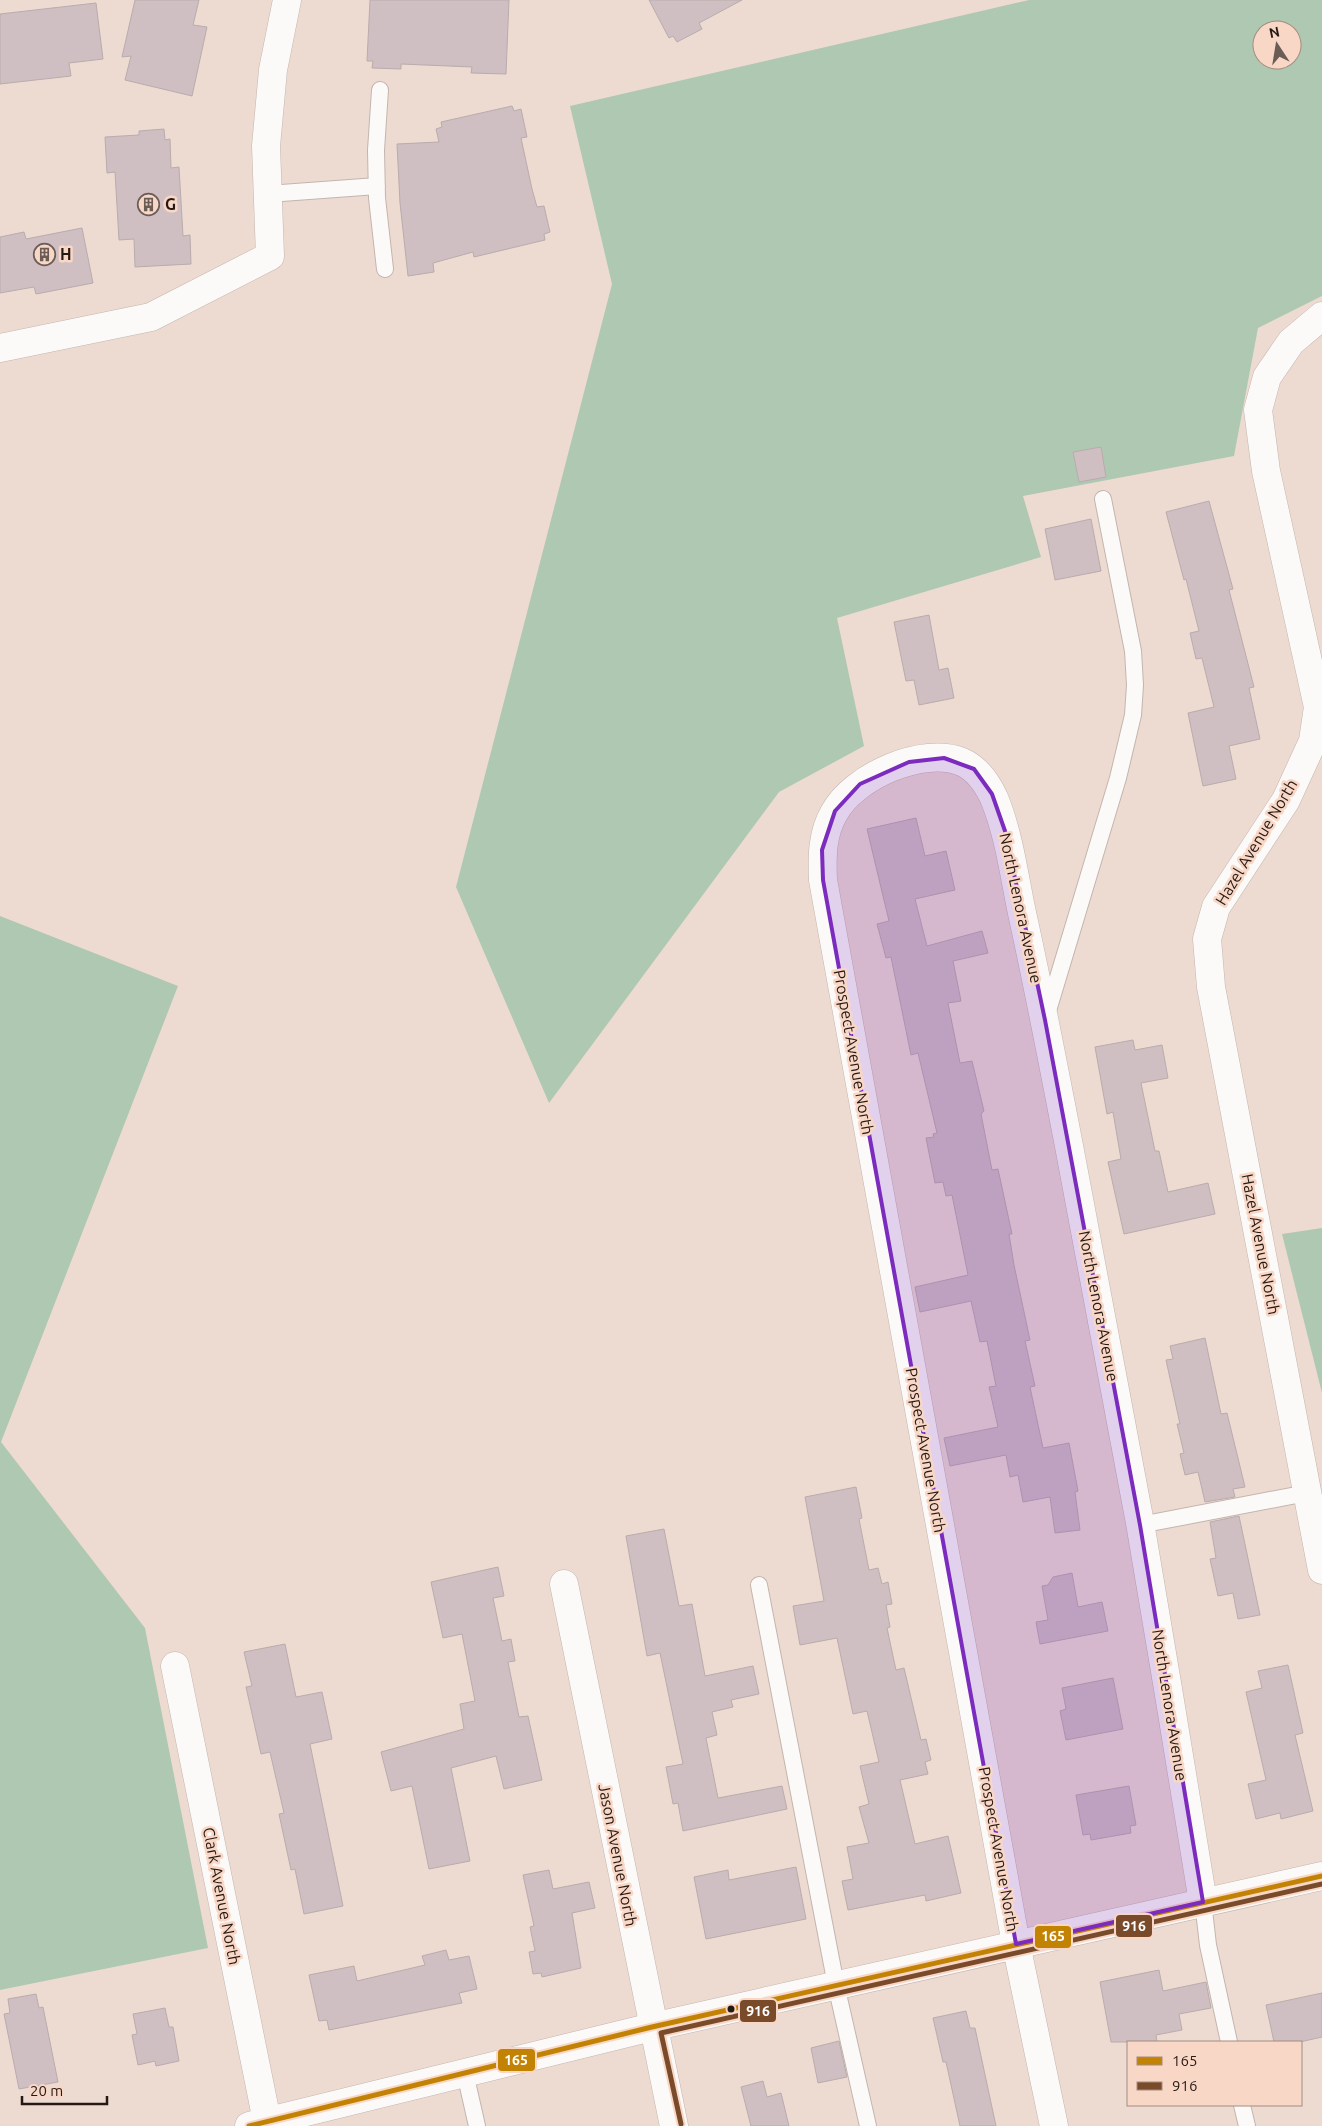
<svg xmlns="http://www.w3.org/2000/svg" width="1322" height="2126" font-family="Ubuntu,sans-serif">
  <style>
    .forest { fill: #afc8b1; fill-rule: evenodd }
    .building { fill: #cfbec2; stroke: #b9acac }
    .lines { fill: none; stroke-linecap: round; stroke-linejoin: round }
    .lane-casing { stroke: #c3b5ae; stroke-width: 18 }
    .street-casing { stroke: #c3b5ae; stroke-width: 29 }
    .secondary-casing { stroke: #c3b5ae; stroke-width: 29 }
    .lane { stroke: #fcfaf8; stroke-width: 16 }
    .street { stroke: #fcfaf8; stroke-width: 28 }
    .secondary { stroke: #fcfaf8; stroke-width: 28 }
    .bus-1-casing { stroke: #f9d7c6; stroke-width: 9 }
    .bus-2-casing { stroke: #f9d7c6; stroke-width: 9 }
    .bus-1 { stroke: #c28305; stroke-width: 5 }
    .bus-2 { stroke: #7a4b2a; stroke-width: 5 }
    .marked { fill: #7b2cbf; fill-opacity: 0.2; stroke: #7b2cbf; stroke-width: 4; stroke-linejoin: round }
    .bus-dot { fill: #251913; stroke: #f9d7c6; stroke-width: 2 }
    .labels { text-anchor: middle; dominant-baseline: central; stroke-width: 5; stroke-linejoin: round; paint-order: stroke }
    .poi-label { font-size: 16px; font-weight: bold; fill: #251913; stroke: #f9d7c6; text-anchor: start }
    .street-label { font-size: 16px; fill: #251913; stroke: #f9d7c6 }
    .line-badge { stroke: #f9d7c6; stroke-width: 2 }
    .badge-label { font-size: 14px; text-anchor: middle; font-weight: bold; fill: #fff }
  </style>
  <rect width="100%" height="100%" fill="#eddbd2"/>
  <path class="forest" d="M1029,0H1322V296L1258,328L1234,456L1023,496L1041,557L837,618L864,746L779,792L549,1103L456,887L612,284L570,106ZM1262,30H1292V60H1262Z
    M0,916L178,986L1,1442L145,1628L208,1948L0,1990Z
    M1322,1228V1393L1282,1234Z"/>
  <path class="building" d="M135,0H199L193,25L207,27L192,96L125,80L131,56L122,57Z
    M370,0H509L506,74L471,73L472,67L401,64V69L372,68L373,61H367Z
    M649,0H742L699,23L702,29L677,42L673,36L669,38Z
    M96,3L103,59L69,63L71,76L0,84V14Z
    M512,106L514,111L521,109L527,137L521,138L532,189L537,207L544,206L550,232L544,234L545,240L474,257L473,252L433,263L434,272L408,276L400,203L397,144L439,142L436,129L442,127L441,122Z
    M164,129L165,140L170,139L171,168L179,167L183,236L190,235L191,264L135,267L134,239L119,240L115,172L107,173L105,137L139,135V131Z
    M82,228L93,283L36,294L34,287L0,293V237L24,232L26,239Z
    M1101,447L1106,477L1079,482L1073,452Z
    M1209,501L1233,589L1229,590L1254,687L1249,688L1260,739L1229,746L1236,779L1203,786L1188,713L1214,707L1202,658L1196,659L1190,633L1199,631L1186,579L1184,580L1166,512Z
    M1091,519L1101,571L1055,580L1045,529Z
    M929,615L939,670L948,668L954,698L919,705L914,680L906,681L894,622Z
    M916,818L925,856L946,851L955,890L915,899L927,946L982,931L988,953L953,961L961,1001L948,1003L960,1063L972,1061L984,1111L981,1114L992,1170L998,1169L1012,1234H1009L1014,1265L1030,1340L1025,1341L1035,1386L1030,1387L1043,1448L1069,1443L1078,1491L1075,1492L1080,1530L1055,1533L1050,1497L1023,1502L1018,1475L1010,1477L1006,1455L950,1466L944,1438L998,1427L989,1387L996,1386L987,1341L980,1342L971,1301L920,1312L915,1287L968,1275L952,1195L946,1196L943,1182L935,1183L926,1138L934,1137L933,1134L937,1133L918,1053L911,1055L891,957L886,958L877,924L889,921L867,829Z
    M1133,1040L1135,1050L1162,1045L1168,1078L1141,1083L1155,1151H1159L1168,1192L1208,1183L1215,1214L1124,1234L1108,1162L1121,1159L1113,1112L1107,1114L1095,1047Z
    M1205,1338L1221,1414L1227,1413L1245,1487L1233,1489L1235,1497L1205,1502L1198,1472L1185,1475L1180,1454L1184,1453L1177,1424H1180L1166,1360L1173,1359L1170,1346Z
    M856,1487L862,1518L859,1519L869,1570L878,1568L882,1584L888,1582L892,1604L886,1605L890,1627L887,1628L896,1670L904,1668L921,1740L926,1739L931,1760L925,1762L928,1774L900,1780L915,1844L948,1836L961,1893L926,1901L925,1895L848,1910L842,1881L853,1879L847,1847L869,1843L859,1807L869,1804L860,1766L879,1762L867,1711L853,1714L837,1638L800,1645L793,1606L824,1601L805,1497Z
    M1239,1516L1260,1615L1238,1619L1233,1593L1218,1596L1210,1559L1216,1558L1210,1522Z
    M664,1529L679,1606L692,1604L705,1676L753,1666L759,1694L731,1700L733,1707L712,1712L717,1735L706,1738L718,1798L782,1786L787,1809L683,1831L678,1803L673,1804L666,1767L683,1764L660,1653L647,1656L626,1536Z
    M498,1567L504,1596L493,1598L502,1641L511,1639L515,1661L508,1662L519,1717L528,1716L542,1780L504,1789L496,1756L451,1768L470,1861L429,1869L412,1786L391,1791L381,1752L464,1729L460,1704L475,1701L462,1634L443,1638L431,1582Z
    M1072,1573L1078,1607L1102,1602L1108,1631L1040,1644L1036,1622L1048,1620L1042,1586L1048,1585L1053,1577Z
    M285,1644L296,1697L322,1692L332,1739L310,1744L343,1906L304,1914L295,1869L291,1870L279,1814L284,1813L270,1752L261,1754L246,1687L252,1686L244,1652Z
    M1288,1665L1303,1733L1295,1735L1313,1811L1281,1819L1280,1813L1256,1819L1248,1784L1266,1780L1246,1692L1262,1688L1258,1671Z
    M1113,1678L1123,1729L1066,1740L1060,1711L1066,1709L1062,1688Z
    M1129,1786L1136,1825L1130,1826L1131,1833L1091,1840L1090,1834L1083,1835L1076,1795Z
    M796,1867L806,1919L706,1939L694,1877L728,1870L729,1880Z
    M549,1870L553,1889L589,1882L595,1908L572,1913L581,1968L542,1977L541,1973L533,1974L529,1952L535,1951L530,1927L534,1926L523,1875Z
    M446,1950L449,1960L469,1956L477,1989L459,1993L462,2003L329,2030L327,2020L319,2021L309,1975L354,1966L357,1981L425,1965L422,1956Z
    M1159,1970L1163,1991L1206,1982L1211,2008L1179,2014L1182,2030L1156,2035L1157,2042H1111L1100,1982Z
    M1322,1993V2037L1300,2042H1274L1266,2005Z
    M36,1994L39,2008L43,2007L58,2082L19,2089L4,2014L10,2013L8,1999Z
    M165,2008L169,2027H173L179,2061L156,2066L155,2061L138,2065L132,2035L137,2034L133,2014Z
    M966,2011L970,2028H975L996,2126H960L946,2062H943L933,2018Z
    M839,2041L847,2077L818,2083L811,2048Z
    M763,2081L767,2097L781,2093L789,2126H751L741,2087Z"/>
  <g class="lines">
    <defs>
      <path id="lane" d="M380,90L376,150L377,198L385,269
        M268,194L377,186
        M1047,1014L1118,778L1133,715L1135,685L1133,651L1103,499
        M1140,1525L1307,1493
        M759,1585L836,1985L868,2126
        M1203,1902L1208,1945L1229,2042
        M465,2073L477,2126
        M1242,2105L1247,2126"/>
      <path id="street" d="M1322,316L1291,342L1267,377L1258,410L1266,471L1318,707L1313,741L1286,800L1216,907L1207,939L1211,987L1322,1570
        M0,348L151,317L270,256L266,146L273,70L287,0
        M564,1584L674,2126
        M175,1666L268,2126
        M1054,2126L1016,1944L823,880C822,856 822,834 834,813C854,776 923,746 962,762C978,769 987,783 994,798C1009,834 1014,875 1022,913C1039,990 1054,1068 1069,1146C1092,1272 1117,1397 1140,1523C1162,1649 1182,1776 1203,1902"/>
      <path id="secondary" d="M249,2126L652,2027L1322,1876"/>
    </defs>
    <use href="#lane" class="lane-casing"/>
    <use href="#street" class="street-casing"/>
    <use href="#secondary" class="secondary-casing"/>
    <use href="#lane" class="lane"/>
    <use href="#street" class="street"/>
    <use href="#secondary" class="secondary"/>
    <defs>
      <path id="bus-1" d="M249,2126L652,2027L1322,1876"/>
      <path id="bus-2" d="M681,2124L661,2033L1322,1884"/>
    </defs>
    <use href="#bus-1" class="bus-1-casing"/>
    <use href="#bus-2" class="bus-2-casing"/>
    <use href="#bus-1" class="bus-1"/>
    <use href="#bus-2" class="bus-2"/>
  </g>
  <path class="marked" d="M944,758L974,769L992,794L1005,831L1045,1020L1140,1525L1203,1902L1016,1944L823,880L822,850L835,811L860,784L909,762Z"/>
  <defs>
    <symbol id="building-ring" viewBox="-11 -11 22 22"><circle r="9.5" fill="#f9d7c6" stroke="#6b5d56" stroke-width="1.5"/><path d="M-4-6H4V6H1V3H-1V6H-4ZM-2.5-4.3h1.7v1.8h-1.7ZM.8-4.3h1.7v1.8H.8ZM-2.5-1h1.7V.8h-1.7ZM.8-1h1.7V.8H.8Z" fill="#6b5d56"/></symbol>
  </defs>
  <g fill-rule="evenodd">
    <use href="#building-ring" x="136" y="192" width="25" height="25"/>
    <use href="#building-ring" x="32" y="242" width="25" height="25"/>
  </g>
  <circle class="bus-dot" cx="731" cy="2009" r="4.5"/>
  <g class="labels">
    <g class="poi-label">
      <text x="165" y="204">G</text>
      <text x="60" y="254">H</text>
    </g>
    <g class="street-label">
      <text transform="translate(1256 842) rotate(-59)">Hazel Avenue North</text>
      <text transform="translate(1021 908) rotate(78)">North Lenora Avenue</text>
      <text transform="translate(854 1052) rotate(80)">Prospect Avenue North</text>
      <text transform="translate(1261 1244) rotate(79)">Hazel Avenue North</text>
      <text transform="translate(1099 1306) rotate(79)">North Lenora Avenue</text>
      <text transform="translate(926 1450) rotate(80)">Prospect Avenue North</text>
      <text transform="translate(1170 1705) rotate(81)">North Lenora Avenue</text>
      <text transform="translate(999 1849) rotate(80)">Prospect Avenue North</text>
      <text transform="translate(618 1855) rotate(79)">Jason Avenue North</text>
      <text transform="translate(222 1896) rotate(79)">Clark Avenue North</text>
    </g>
  </g>
  <g class="line-badge">
    <rect x="1115" y="1914" width="38" height="24" rx="5" fill="#7a4b2a"/>
    <rect x="1034" y="1925" width="38" height="24" rx="5" fill="#c28305"/>
    <rect x="739" y="1999" width="38" height="24" rx="5" fill="#7a4b2a"/>
    <rect x="497" y="2048" width="39" height="24" rx="5" fill="#c28305"/>
  </g>
  <g class="badge-label">
    <text x="1134" y="1931">916</text>
    <text x="1053" y="1941">165</text>
    <text x="758" y="2016">916</text>
    <text x="516" y="2065">165</text>
  </g>
  <rect x="1127" y="2041" width="175" height="65" fill="#f9d7c6" stroke="#a48b7e"/>
  <rect x="1137" y="2057" width="25" height="8" fill="#c28305" stroke="#a48b7e"/>
  <text x="1172" y="2066" font-size="15" fill="#251913">165</text>
  <rect x="1137" y="2082" width="25" height="8" fill="#7a4b2a" stroke="#a48b7e"/>
  <text x="1172" y="2091" font-size="15" fill="#251913">916</text>
  <g transform="translate(1277 45) rotate(348)"><circle r="24" fill="#f9d7c6" stroke="#a48b7e"/>
  <path d="M0-4L9 19L0 12L-9 19Z" fill="#6b5d56"/>
  <text y="-8" font-size="14" font-weight="bold" text-anchor="middle" fill="#251913">N</text>
  </g>
  <path d="M22 2096v8h85v-8" fill="none" stroke="#251913" stroke-width="2.5"/>
  <text x="30" y="2096" font-size="15" fill="#251913" stroke="#f9d7c6" stroke-width="4" paint-order="stroke">20 m</text>
</svg>
